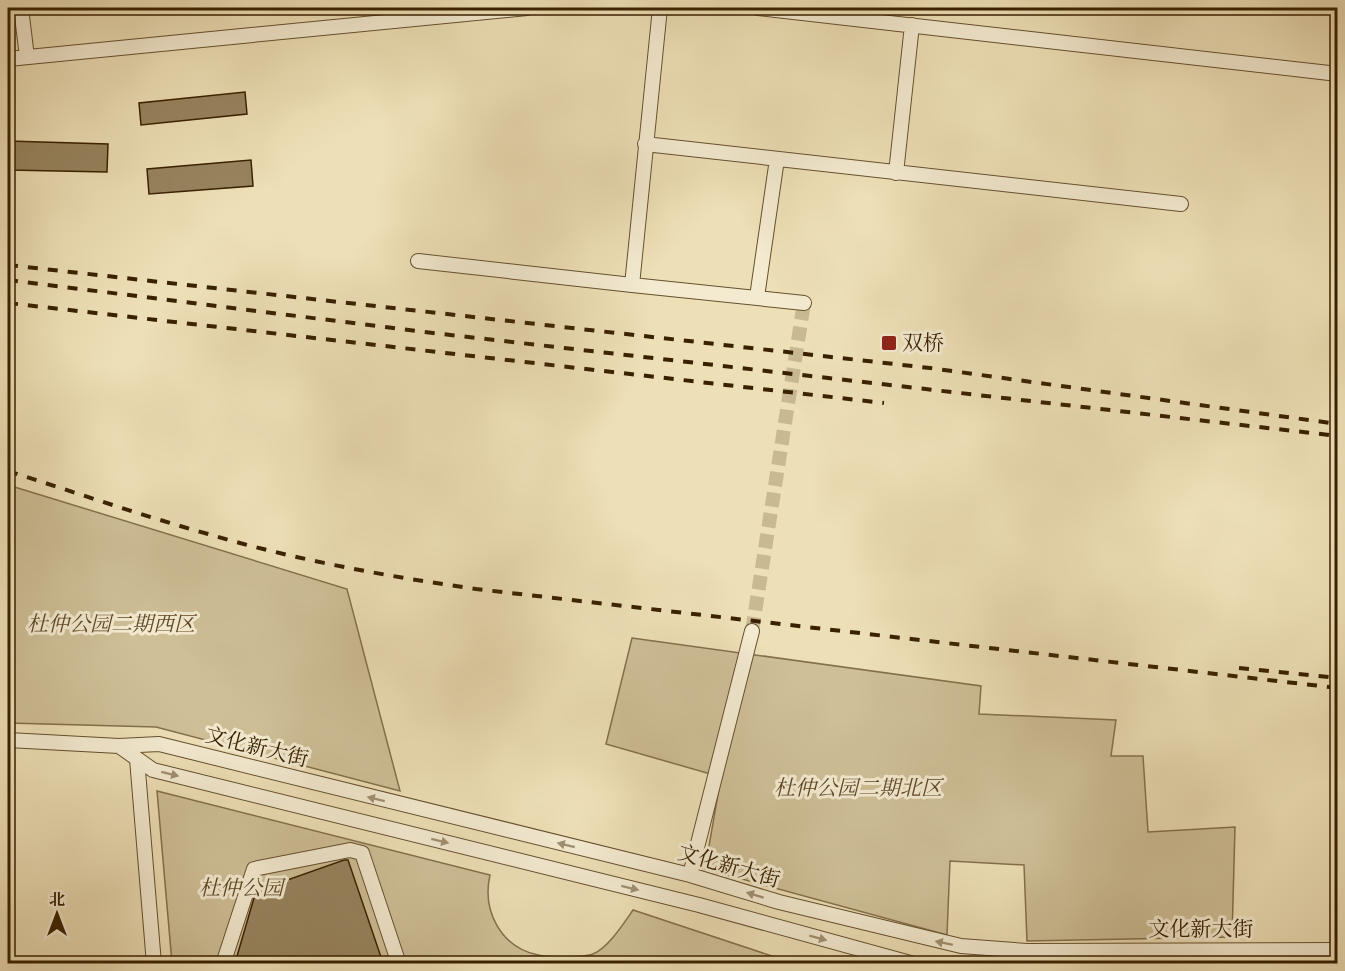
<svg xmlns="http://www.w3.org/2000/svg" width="1345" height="971" font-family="'IM FELL Great Primer','Noto Serif SC',serif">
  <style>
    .green { fill: #cebf97; stroke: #84704c; stroke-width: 1.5 }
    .building { fill: #97845f; stroke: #392100; stroke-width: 1.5 }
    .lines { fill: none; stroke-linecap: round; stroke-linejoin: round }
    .minor-tunnel { stroke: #c9b992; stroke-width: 14; stroke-dasharray: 14 7; stroke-linecap: butt }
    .minor-casing { stroke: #66502e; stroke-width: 16 }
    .minor { stroke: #f3ead0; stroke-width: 14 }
    .rail { stroke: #392100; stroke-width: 4; stroke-dasharray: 10 10; stroke-linecap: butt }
    .oneway { fill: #9f9072 }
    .poi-dot { fill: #8f2418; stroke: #f3ead0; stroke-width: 2 }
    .labels { text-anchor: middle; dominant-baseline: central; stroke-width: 6; stroke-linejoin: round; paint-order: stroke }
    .poi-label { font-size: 21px; fill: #392100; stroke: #f3ead0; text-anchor: start }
    .park-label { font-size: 21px; font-style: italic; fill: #5e4826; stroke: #f3ead0 }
    .street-label { font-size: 21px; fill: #392100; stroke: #f3ead0 }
  </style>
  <rect width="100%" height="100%" fill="#eddfb6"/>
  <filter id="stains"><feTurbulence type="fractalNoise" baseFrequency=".00333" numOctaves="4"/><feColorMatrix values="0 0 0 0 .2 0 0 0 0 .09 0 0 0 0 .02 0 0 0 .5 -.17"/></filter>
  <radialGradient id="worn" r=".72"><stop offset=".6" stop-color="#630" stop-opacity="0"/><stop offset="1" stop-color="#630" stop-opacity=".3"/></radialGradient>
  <path class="green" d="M8,485L347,589L400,791L156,727L8,723Z
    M632,638L981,686L979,714L1116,720L1111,756H1143L1148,832L1235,827L1232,937L1027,941L1024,865L950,861L947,935L705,869L721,777L606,744Z
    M157,791L490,875C482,910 500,947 538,955C545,957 553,956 561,957C569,957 585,957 593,954C608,948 624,923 633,910L793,963H172Z"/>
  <path class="building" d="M245,92L247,114L141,125L139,103Z
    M8,141L108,144L107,172L8,170Z
    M251,160L253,186L149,194L147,169Z
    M344,860H348L383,963H235L256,891Z"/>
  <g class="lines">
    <path class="minor-tunnel" d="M752,631L804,303"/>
    <defs>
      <path id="minor" d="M21,8L27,57
        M758,8L1338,74
        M8,59L527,8
        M645,144L1181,204
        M896,173L912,25
        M418,261L632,285L660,8
        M632,285L804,303
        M757,297L777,159
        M8,740L119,746L159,744L690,875L779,902L961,946L1027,951L1338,950
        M119,746L153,770L699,905L914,964
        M137,759L154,964
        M690,875L752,631
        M223,964L254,869L350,850L362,853L399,964"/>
    </defs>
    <use href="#minor" class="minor-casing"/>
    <use href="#minor" class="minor"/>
    <path class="rail" d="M8,265L930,368L1338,424
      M8,280L433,333L1338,436
      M8,303L884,403
      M8,471C74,492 140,515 208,534C296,560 385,576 476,589L1338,688
      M1239,668L1338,678"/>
  </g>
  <defs><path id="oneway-solid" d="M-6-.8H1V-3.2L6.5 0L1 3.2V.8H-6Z" transform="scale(1.5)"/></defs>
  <g class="oneway">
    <use href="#oneway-solid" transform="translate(170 774) rotate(14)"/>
    <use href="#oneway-solid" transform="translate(376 799) rotate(-166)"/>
    <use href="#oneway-solid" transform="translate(440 841) rotate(14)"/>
    <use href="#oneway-solid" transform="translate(566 845) rotate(-166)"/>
    <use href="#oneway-solid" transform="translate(630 888) rotate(14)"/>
    <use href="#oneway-solid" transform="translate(755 895) rotate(-163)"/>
    <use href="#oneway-solid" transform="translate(818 938) rotate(15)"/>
    <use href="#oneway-solid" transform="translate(944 943) rotate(-168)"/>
  </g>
  <rect class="poi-dot" x="881" y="335" width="16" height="16" rx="3"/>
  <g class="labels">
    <g class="poi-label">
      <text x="902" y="343">双桥</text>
    </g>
    <g class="park-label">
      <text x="111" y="624">杜仲公园二期西区</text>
      <text x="858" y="788">杜仲公园二期北区</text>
      <text x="241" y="888">杜仲公园</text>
    </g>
    <g class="street-label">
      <text transform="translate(257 747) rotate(14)">文化新大街</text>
      <text transform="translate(729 866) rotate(16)">文化新大街</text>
      <text x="1201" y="929">文化新大街</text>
    </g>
  </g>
  <rect width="1345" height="971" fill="none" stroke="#eddfb6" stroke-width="30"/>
  <rect x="9" y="9" width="1327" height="953" fill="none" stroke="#392100" stroke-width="3"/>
  <rect x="15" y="15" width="1315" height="941" fill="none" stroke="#392100" stroke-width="1.5"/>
  <g transform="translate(57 914)" stroke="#f3ead0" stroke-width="4.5" paint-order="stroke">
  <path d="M0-4.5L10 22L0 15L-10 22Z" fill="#392100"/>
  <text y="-9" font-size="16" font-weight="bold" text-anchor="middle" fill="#392100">北</text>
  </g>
  <rect width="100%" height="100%" filter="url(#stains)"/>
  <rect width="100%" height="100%" fill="url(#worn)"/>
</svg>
